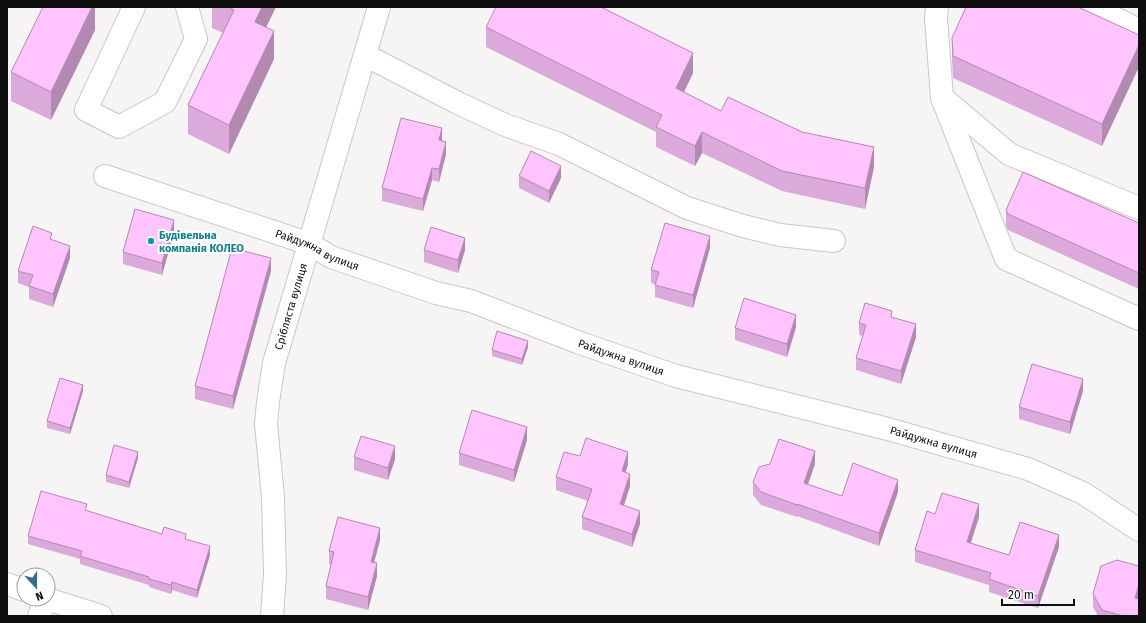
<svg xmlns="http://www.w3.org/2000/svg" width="1146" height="623" font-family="'Fira Sans',sans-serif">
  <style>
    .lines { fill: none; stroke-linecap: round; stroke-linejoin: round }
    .minor-casing { stroke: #cac7ca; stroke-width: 24 }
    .minor { stroke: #fff; stroke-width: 22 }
    .wall { fill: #dba9da }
    .shaded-wall { fill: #b289b1 }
    .building { fill: #ffc4fd; stroke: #b289b1 }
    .culture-dot { fill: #0f9aa8; stroke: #fff; stroke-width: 1.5 }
    .labels { text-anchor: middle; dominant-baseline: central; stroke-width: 4; stroke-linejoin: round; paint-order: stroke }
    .culture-label { font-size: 11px; font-weight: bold; fill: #0d838f; stroke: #fff; text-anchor: start }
    .street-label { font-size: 11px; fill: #100f10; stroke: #fff }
  </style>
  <rect width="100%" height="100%" fill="#f7f4f6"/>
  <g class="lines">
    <defs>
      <g id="minor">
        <path d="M134,7L86,110L119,127L165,102L196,39L187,7"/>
        <path d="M937,7L936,18L942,98L1006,259L1139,319"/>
        <path d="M1093,7L1139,30"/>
        <path d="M365,55L458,103L505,125L559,144L687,208L743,226L780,235L834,241"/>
        <path d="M945,100L1009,154L1139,208"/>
        <path id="s1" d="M105,176L310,244L331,257L436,293L471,301L580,343L676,376L888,429L1028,469L1083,493L1139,530"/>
        <path d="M7,584L24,590"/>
        <path d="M47,599L101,616"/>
        <path d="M39,616L45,599"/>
        <path id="s2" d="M272,616L275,575L273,497L266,424L268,402L274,363L379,7"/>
      </g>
    </defs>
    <use href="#minor" class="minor-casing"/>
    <use href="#minor" class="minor"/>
  </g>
  <path class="wall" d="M95,7V30L51,120L11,101V72Z
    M212,7H276L266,27L274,59L229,154L188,134V105L223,33L212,28Z
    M486,27L693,73L684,92L721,111L874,167L865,209L782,191L702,153L695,166L656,147V132L486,47Z
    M1139,35L1102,146L953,78L952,60V38Z
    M442,141L446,154L439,182L432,180L423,211L382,201V188Z
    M519,176L561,178L549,203L519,188Z
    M1006,210L1139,223V289L1008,230L1006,226Z
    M174,233L162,275L123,264V252Z
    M52,240L70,258L53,307L29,299V287L18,283V271Z
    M710,248L693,308L655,297V284L651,283V270Z
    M424,250H465L458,273L424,262Z
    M271,271L233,409L195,399V386Z
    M892,317L916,337L901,384L856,370V358L863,336L859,335V323Z
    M796,327L787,357L735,340V328Z
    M528,347L522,365L492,356V350Z
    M83,391L70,434L47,428V421Z
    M1083,391L1070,434L1019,419V407Z
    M527,440L514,482L459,465V453Z
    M354,457L395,459L388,480L354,470Z
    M138,458L129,488L106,482V475Z
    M628,464L626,472L630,486L624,506L640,524L632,547L582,529V517L588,501L556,490V477Z
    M815,464L808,484L842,496L898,492L879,546L797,516V517L761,505L753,495V482Z
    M87,511L162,534L186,540L210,555L197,598L172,590L171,594L149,587V585L80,564V559L28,544V536Z
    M935,514L979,517L971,543L1009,555L1059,547L1038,608L989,592V585L915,562V550Z
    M380,540L374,563L377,576L368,610L326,599V586L331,564H329V551Z
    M1093,594L1138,599L1139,616H1098L1093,607Z"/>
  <path class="shaded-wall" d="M92,7H95V30L51,120V92Z
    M262,7H276L255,50V22Z
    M274,31V59L229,154V125Z
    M1139,45V67L1102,146V124Z
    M693,53V73L676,108V88Z
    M442,128V141L439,140Z
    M702,132V153L695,166V146Z
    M446,142V154L439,182V169Z
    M874,147V167L865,209V188Z
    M561,166V178L549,203V191Z
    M432,168V180L423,211V199Z
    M174,220V233L162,275V263Z
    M710,236V248L693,308V295Z
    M465,238V250L458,273V260Z
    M70,246V258L53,307V294Z
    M271,258V271L233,409V396Z
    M796,315V327L787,357V344Z
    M916,324V337L901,384V371Z
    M528,341V347L522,365V359Z
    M1083,379V391L1070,434V422Z
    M83,385V391L70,434V428Z
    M527,427V440L514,482V470Z
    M395,446V459L388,480V468Z
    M815,451V464L804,495V483Z
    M138,452V458L129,488V482Z
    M628,452V464L622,483V471Z
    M630,474V486L620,517V504Z
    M898,480V492L879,546V533Z
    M979,504V517L967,554V542Z
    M640,511V524L632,547V534Z
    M380,528V540L371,574V562Z
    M1059,535V547L1038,608V596Z
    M210,546V555L197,598V590Z
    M377,563V576L368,610V597Z
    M172,582V590L171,594V585Z
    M1139,584V597L1135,610V598Z"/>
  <path class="building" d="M43,7H92L51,92L11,72Z
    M228,7H262L255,22L274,31L229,125L188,105L234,10Z
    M496,7H601L693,53L676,88L721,111L728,97L802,132L874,147L865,188L782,171L702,132L695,146L656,127L662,115L486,27Z
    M966,7H1078L1139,35V45L1102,124L953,56L952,38Z
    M401,118L442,128L439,140L446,142L439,169L432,168L423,199L382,188Z
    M531,151L561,166L549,191L519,176Z
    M1023,172L1139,223V273L1008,214L1006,210Z
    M135,209L174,220L162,263L123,252Z
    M665,223L710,236L693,295L655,285L659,272L651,270Z
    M33,226L52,233L50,239L70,246L53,294L29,286L33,275L18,271Z
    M431,227L465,238L458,260L424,250Z
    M232,248L271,258L233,396L195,386Z
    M744,298L796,315L787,344L735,328Z
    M865,303L892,311L891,317L916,324L901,371L856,358L866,325L859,323Z
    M497,331L528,341L522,359L492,350Z
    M1032,364L1083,379L1070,422L1019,407Z
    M60,378L83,385L70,428L47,421Z
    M472,410L527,427L514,470L459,453Z
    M361,436L395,446L388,468L354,457Z
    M586,438L628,452L622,471L630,474L620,504L640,511L632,534L582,517L592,489L556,477L564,452L580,456Z
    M779,439L815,451L804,483L842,496L853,463L898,480L879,533L797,504V505L761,492L753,482L759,467L770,464Z
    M114,445L138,452L129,482L106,475Z
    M41,491L87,504L85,510L162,534L164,527L186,534L185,539L210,546L197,590L172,582L171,585L149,579V577L80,556L82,551L28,536Z
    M942,493L979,504L967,542L1009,555L1020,522L1059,535L1038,596L989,579L991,573L915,550L927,511L935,514Z
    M338,517L380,528L371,562L377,563L368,597L326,586L334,552L329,551Z
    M1117,560L1139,566V584L1135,598L1139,599V616H1123L1102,610L1093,594L1101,566Z"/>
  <circle class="culture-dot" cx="151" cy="241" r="4"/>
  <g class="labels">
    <g class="culture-label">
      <text x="159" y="235">Будівельна<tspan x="159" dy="13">компанія КОЛЕО</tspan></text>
    </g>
    <g class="street-label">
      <text stroke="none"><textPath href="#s1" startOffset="225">Райдужна вулиця</textPath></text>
      <text stroke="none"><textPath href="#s2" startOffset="313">Срібляста вулиця</textPath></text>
      <text stroke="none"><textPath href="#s1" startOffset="548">Райдужна вулиця</textPath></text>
      <text stroke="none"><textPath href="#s1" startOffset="872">Райдужна вулиця</textPath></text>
    </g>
  </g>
  <rect width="1146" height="623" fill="none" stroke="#100f10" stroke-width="16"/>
  <g transform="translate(36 587) rotate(159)"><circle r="19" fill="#ffffff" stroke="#9f9f9f"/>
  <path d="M0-3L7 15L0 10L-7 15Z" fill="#307084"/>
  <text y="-6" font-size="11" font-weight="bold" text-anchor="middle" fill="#100f10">N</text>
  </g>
  <path d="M1002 599v6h72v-6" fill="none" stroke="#100f10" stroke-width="2"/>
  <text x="1008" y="599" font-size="12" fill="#100f10" stroke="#ffffff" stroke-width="3" paint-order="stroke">20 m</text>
</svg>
